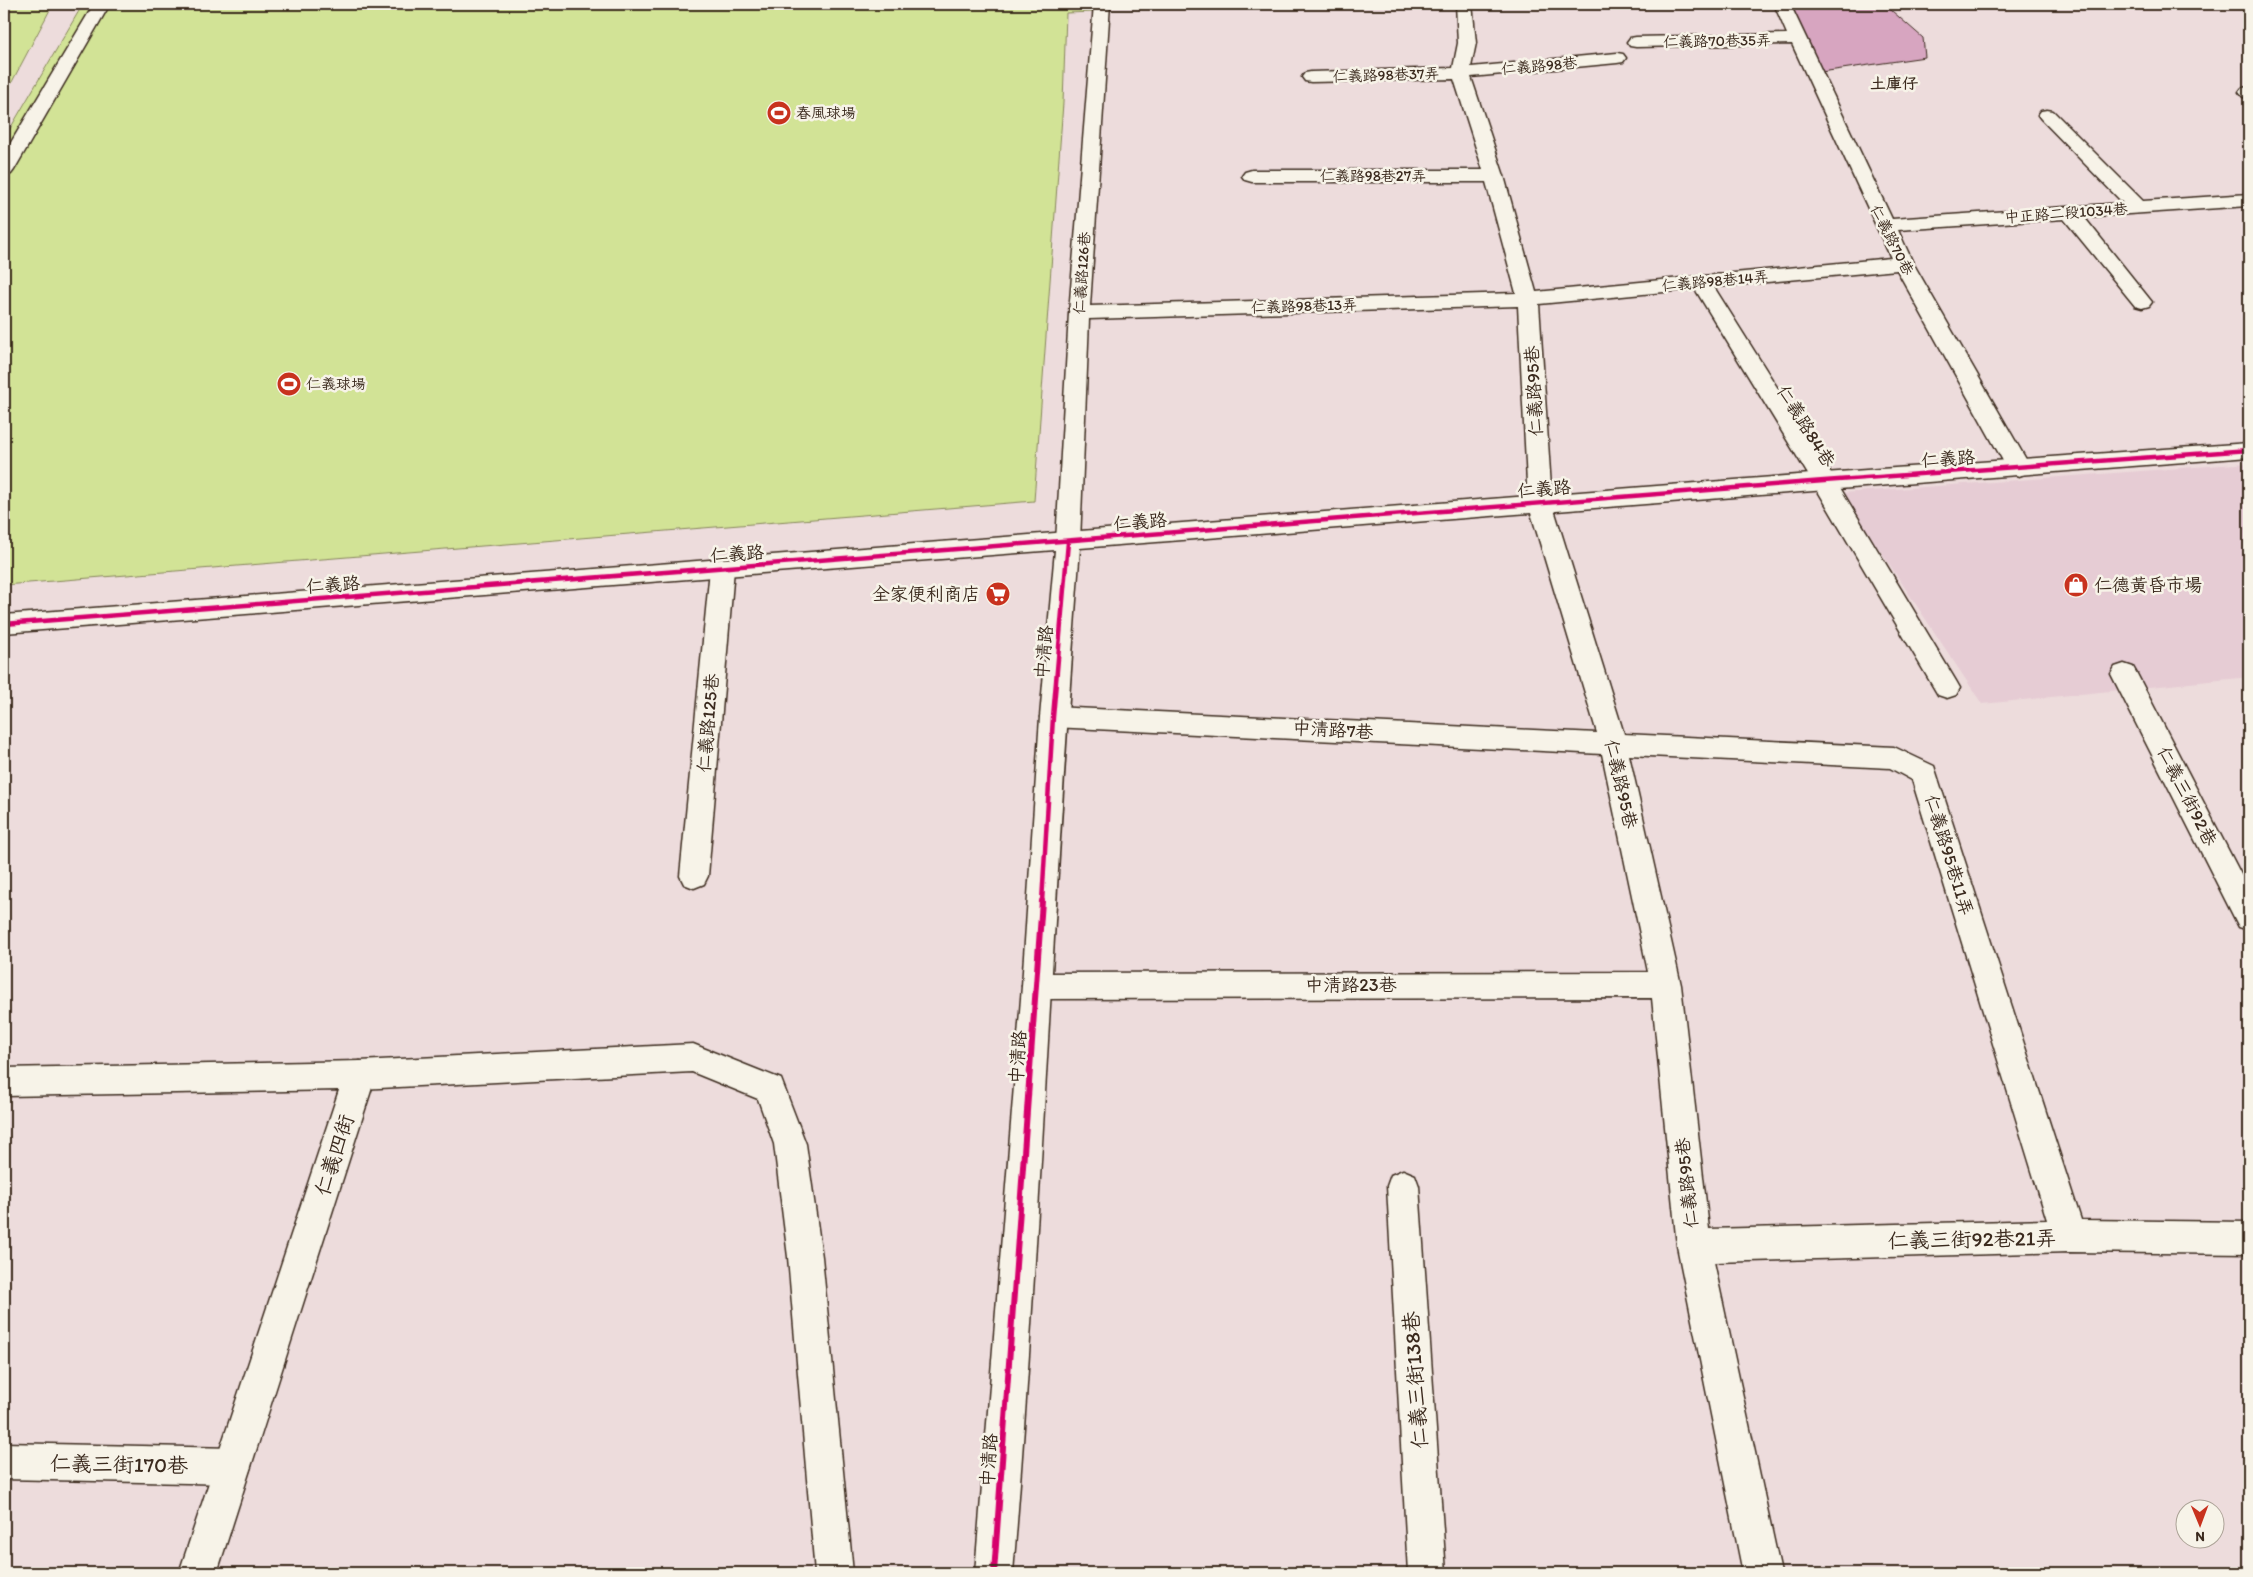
<svg xmlns="http://www.w3.org/2000/svg" width="2253" height="1577" font-family="Itim,'LXGW WenKai TC',sans-serif">
  <style>
    .built { fill: #e6ccd4 }
    .green { fill: #d2e396; stroke: #86865a }
    .building { fill: #d7a5c0; stroke: #3b2a1e }
    .lines { fill: none; stroke-linecap: round; stroke-linejoin: round }
    .lane-casing { stroke: #3b2a1e; stroke-width: 3 }
    .street-casing { stroke: #3b2a1e; stroke-width: 3 }
    .lane { fill: #f7f3e8; fill-rule: evenodd }
    .street { fill: #f7f3e8; fill-rule: evenodd }
    .cycleway-far1-casing { stroke: #f7f3e8; stroke-width: 8 }
    .cycleway-casing { stroke: #f7f3e8; stroke-width: 9 }
    .cycleway-far1 { stroke: #d6006c; stroke-width: 4.5 }
    .cycleway { stroke: #d6006c; stroke-width: 6 }
    .labels { text-anchor: middle; dominant-baseline: central; stroke-width: 5; stroke-linejoin: round; paint-order: stroke }
    .far-street-label { font-size: 15px; fill: #3b2a1e; stroke: #f7f3e8 }
    .far-poi-label { font-size: 15px; fill: #3b2a1e; stroke: #f7f3e8; text-anchor: start }
    .far-quarter-label { font-size: 16px; font-weight: bold; fill: #3b2a1e; stroke: #f7f3e8 }
    .street-label { font-size: 18px; fill: #3b2a1e; stroke: #f7f3e8 }
    .poi-label { font-size: 18px; fill: #3b2a1e; stroke: #f7f3e8; text-anchor: start }
    .near-street-label { font-size: 21px; fill: #3b2a1e; stroke: #f7f3e8 }
  </style>
  <rect width="100%" height="100%" fill="#eddcdc"/>
  <filter id="ink" filterUnits="userSpaceOnUse"><feTurbulence type="fractalNoise" baseFrequency=".02" numOctaves="2"/><feDisplacementMap in="SourceGraphic" scale="10" xChannelSelector="R" yChannelSelector="G"/><feConvolveMatrix kernelMatrix="1 2 1 2 8 2 1 2 1" color-interpolation-filters="sRGB"/></filter>
  <g filter="url(#ink)">
    <path class="built" d="M2249,463V677L1982,704L1842,493Z"/>
    <path class="green" d="M4,4H53L4,97Z
      M83,4H1093L1094,12L1066,13L1063,103L1034,501L4,585V139Z"/>
    <path class="building" d="M1791,4H1884L1923,38L1925,57L1821,72Z"/>
    <g class="lines">
      <defs>
        <path id="lane" d="M94,4H110L14,170L11,174L4,176V154Z
          M1094,4H1110L1090,306L1516,293L1486,182H1252L1245,180L1242,176L1245,172L1252,170H1483L1454,79L1311,82L1305,81L1302,77L1305,73L1311,72L1453,68L1458,43L1456,4H1472L1476,43L1471,67L1617,53L1623,54L1626,58L1623,62L1617,63L1471,77L1504,176L1536,292L1891,258L1792,44L1636,47L1630,46L1627,42L1630,38L1636,37L1787,34L1774,4H1790L1892,219L2123,203L2041,119L2038,115L2041,111L2047,110L2053,111L2143,201L2249,194V206L2084,217L2152,302L2149,306L2142,308L2135,306L2064,219L1898,230L1913,263L2031,468L2027,473L2019,476L2011,473L2007,468L1897,270L1714,287L1836,481L1956,681L1960,688L1956,695L1947,698L1938,695L1812,481L1695,289L1539,304L1552,503L1624,734L1894,747L1934,766L2081,1220L2249,1222V1254L2069,1252L1714,1262L1781,1573H1743L1677,1246L1652,998L1037,999L1026,995L1022,986L1026,977L1037,973L1648,972L1602,754L1053,727L1044,724L1040,717L1044,710L1053,707L1597,733L1528,503L1518,306L1089,319L1080,542L1077,548L1068,550L1059,548L1056,542L1069,313ZM1629,755L1890,768L1912,780L2047,1220L1709,1229L1681,985Z
          M2249,87V98L2243,97L2239,92L2242,88Z
          M722,560L731,563L734,569L708,876L704,884L694,888L684,884L680,876L710,569L713,563Z
          M2124,664L2133,667L2137,674L2249,890V930L2239,927L2111,674L2115,667Z
          M693,1044L781,1079L806,1144L822,1257L853,1573H815L788,1257L774,1144L758,1099L692,1072L360,1089L349,1085L344,1075L349,1065L360,1061Z
          M1403,1170L1415,1175L1419,1186L1446,1573H1408L1387,1186L1391,1175Z
          M4,1443L233,1448L246,1453L251,1466L246,1479L233,1484L4,1479Z"/>
        <path id="street" d="M2249,443V457L1080,548C1053,889 1041,1232 1013,1573H975L1022,986L1040,717L1055,550L4,633V615L1824,473Z
          M360,1061L371,1065L376,1075L217,1573H179L339,1090L4,1096V1068Z"/>
      </defs>
      <use href="#lane" class="lane-casing"/>
      <use href="#street" class="street-casing"/>
      <use href="#lane" class="lane"/>
      <use href="#street" class="street"/>
      <defs>
        <path id="cycleway-far1" d="M4,624L1824,481L2249,450
          M1042,902L1053,717L1068,542"/>
        <path id="cycleway" d="M994,1573L1042,901"/>
      </defs>
      <use href="#cycleway-far1" class="cycleway-far1-casing"/>
      <use href="#cycleway" class="cycleway-casing"/>
      <use href="#cycleway-far1" class="cycleway-far1"/>
      <use href="#cycleway" class="cycleway"/>
    </g>
  </g>
  <defs>
    <symbol id="stadium-disc" viewBox="-11 -11 22 22"><circle r="9.5" fill="#c8321e" stroke="#f7f3e8"/><path d="M0-5a6.5 5 0 1 0 0 10a6.5 5 0 1 0 0-10ZM-3.5-1.8h7v3.6h-7Z" fill="#fff"/></symbol>
    <symbol id="shop-disc" viewBox="-11 -11 22 22"><circle r="9.5" fill="#c8321e" stroke="#f7f3e8"/><path d="M-5-2.5h2.3a2.7 3.5 0 0 1 5.4 0H5L5.5 6h-11ZM-1.5-2.5h3a1.5 2.3 0 0 0-3 0Z" fill="#fff"/></symbol>
    <symbol id="supermarket-disc" viewBox="-11 -11 22 22"><circle r="9.5" fill="#c8321e" stroke="#f7f3e8"/><path d="M-6-5.5h2.5l.6 2H6L4.5 2H-2.5L-4.4-4H-6ZM-1.5 3.2a1.3 1.3 0 1 0 .1 0ZM3 3.2a1.3 1.3 0 1 0 .1 0Z" fill="#fff"/></symbol>
  </defs>
  <g fill-rule="evenodd">
    <use href="#stadium-disc" x="765" y="99" width="28" height="28"/>
    <use href="#stadium-disc" x="275" y="370" width="28" height="28"/>
    <use href="#shop-disc" x="2062" y="571" width="28" height="28"/>
    <use href="#supermarket-disc" x="984" y="580" width="28" height="28"/>
  </g>
  <g class="labels">
    <g class="far-street-label">
      <text transform="translate(1717 41) rotate(-1)">仁義路70巷35弄</text>
      <text transform="translate(1539 66) rotate(-5)">仁義路98巷</text>
      <text transform="translate(1386 75) rotate(-2)">仁義路98巷37弄</text>
      <text x="1373" y="176">仁義路98巷27弄</text>
      <text transform="translate(2066 213) rotate(-4)">中正路二段1034巷</text>
      <text transform="translate(1892 240) rotate(63)">仁義路70巷</text>
      <text transform="translate(1082 273) rotate(-86)">仁義路126巷</text>
      <text transform="translate(1715 281) rotate(-5)">仁義路98巷14弄</text>
      <text transform="translate(1304 306) rotate(-2)">仁義路98巷13弄</text>
    </g>
    <g class="far-poi-label">
      <text x="796" y="113">春風球場</text>
      <text x="306" y="384">仁義球場</text>
    </g>
    <g class="far-quarter-label">
      <text x="1894" y="83">土庫仔</text>
    </g>
    <g class="street-label">
      <text transform="translate(1534 391) rotate(-93)">仁義路95巷</text>
      <text transform="translate(1806 426) rotate(58)">仁義路84巷</text>
      <text transform="translate(1948 459) rotate(-4)">仁義路</text>
      <text transform="translate(1544 489) rotate(-5)">仁義路</text>
      <text transform="translate(1140 522) rotate(-5)">仁義路</text>
      <text transform="translate(737 554) rotate(-4)">仁義路</text>
      <text transform="translate(333 585) rotate(-4)">仁義路</text>
      <text transform="translate(1044 652) rotate(-85)">中清路</text>
      <text transform="translate(708 723) rotate(-85)">仁義路125巷</text>
      <text transform="translate(1333 730) rotate(3)">中清路7巷</text>
      <text transform="translate(1621 784) rotate(77)">仁義路95巷</text>
      <text transform="translate(2187 796) rotate(63)">仁義三街92巷</text>
      <text transform="translate(1949 855) rotate(73)">仁義路95巷11弄</text>
      <text x="1351" y="985">中清路23巷</text>
      <text transform="translate(1018 1057) rotate(-86)">中清路</text>
      <text transform="translate(1687 1183) rotate(-96)">仁義路95巷</text>
      <text transform="translate(989 1460) rotate(-86)">中清路</text>
    </g>
    <g class="poi-label">
      <text x="2094" y="585">仁德黃昏市場</text>
      <text x="980" y="594" text-anchor="end">全家便利商店</text>
    </g>
    <g class="near-street-label">
      <text transform="translate(334 1155) rotate(-72)">仁義四街</text>
      <text transform="translate(1972 1239) rotate(-1)">仁義三街92巷21弄</text>
      <text transform="translate(1415 1380) rotate(-94)">仁義三街138巷</text>
      <text transform="translate(119 1464) rotate(1)">仁義三街170巷</text>
    </g>
  </g>
  <rect width="2253" height="1577" fill="none" stroke="#f7f3e8" stroke-width="20"/>
  <rect x="10" y="10" width="2233" height="1557" fill="none" stroke="#3b2a1e" stroke-width="2" filter="url(#ink)"/>
  <g transform="translate(2200 1524) rotate(179)"><circle r="24" fill="#f7f3e8" stroke="#aca397"/>
  <path d="M0-4L9 19L0 12L-9 19Z" fill="#c8321e"/>
  <text y="-8" font-size="14" font-weight="bold" text-anchor="middle" fill="#3b2a1e">N</text>
  </g>
</svg>
